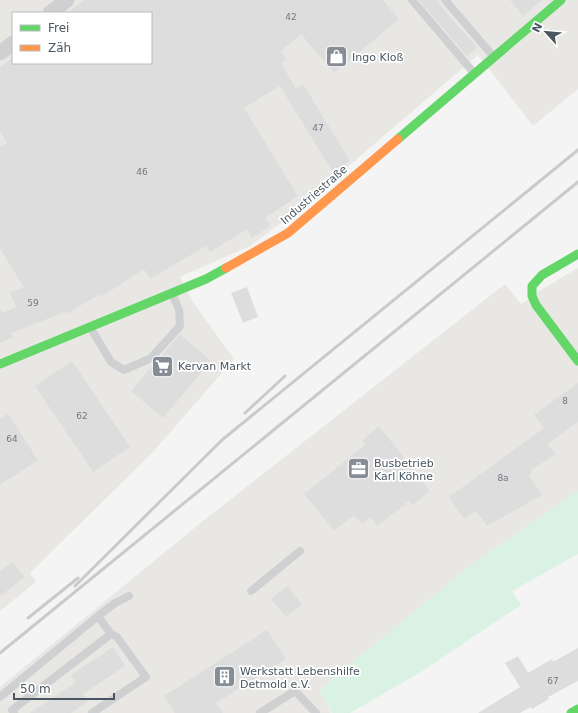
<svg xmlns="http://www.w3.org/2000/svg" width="578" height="713" font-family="'DejaVu Sans',sans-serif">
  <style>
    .commercial { fill: #e8e7e3; fill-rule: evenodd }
    .green { fill: #d9f2e3 }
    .building { fill: #ddddde }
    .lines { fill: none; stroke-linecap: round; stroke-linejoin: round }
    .lane { stroke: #ced0d2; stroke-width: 8 }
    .street { stroke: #ced0d2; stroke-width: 15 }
    .fast { stroke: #63d668; stroke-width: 9 }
    .slow { stroke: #ff974d; stroke-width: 9 }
    .rail { stroke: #c9cacc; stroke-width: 3 }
    .labels { text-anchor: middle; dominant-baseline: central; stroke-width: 3.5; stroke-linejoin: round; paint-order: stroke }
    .number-label { font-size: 9px; fill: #707881 }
    .poi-label { font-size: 11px; fill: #4a5661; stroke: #fff; text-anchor: start }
    .street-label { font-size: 11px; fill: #4a5661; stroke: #fff }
  </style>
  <rect width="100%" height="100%" fill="#f4f4f4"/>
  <path class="commercial" d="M0,0H578V89L533,126L478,55L288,218L250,246L180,277L191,299L234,359L153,452L30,573L36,582L0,611ZM13,13H151V63H13Z
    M578,268V491L471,565L319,690L331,713H0V687L203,521L505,284L521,304L544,288Z"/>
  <path class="green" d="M578,491V554L512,591L521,605L421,672L350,713H332L319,690L471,565Z"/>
  <path class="building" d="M84,0H383L399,19L334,73L301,34L281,51L286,59L281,63L296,89L303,84L350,161L332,171L280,86L244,108L298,196L265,218L270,226L252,238L247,229L210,252L206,246L150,279L144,269L101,297L100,294L66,314L65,312L11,333L13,337L0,343V308L2,313L16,307L10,292L24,288L0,248V147L7,143L0,131V68L13,57V63H151V13H68Z
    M419,0H436L477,48L467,56Z
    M510,0H542L523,16Z
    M247,287L258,317L243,323L231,293Z
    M180,334L211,361L163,418L131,391Z
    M72,361L130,447L93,472L35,386Z
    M578,383V422L548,444L555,454L532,470V471L529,475L542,495L487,526L476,511L464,519L449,497L544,428L534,415Z
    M8,414L38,460L0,485V419Z
    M379,426L430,491L413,505L409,501L377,526L371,517L362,524L354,516L334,530L304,494L365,445L362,441Z
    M12,562L25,577L0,596V571Z
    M287,586L302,604L286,617L271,599Z
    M267,630L286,659L216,703L223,713H175L164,696Z
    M113,647L125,666L83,694L88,701L71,713H30L76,682L71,675Z
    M578,648V681L548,697L549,699L532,709L531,707L520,713H478L520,687L505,663L518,656L528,673L552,659L553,662Z"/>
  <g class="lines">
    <path class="lane" d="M412,0L474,73
      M445,0L493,56
      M90,327L111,362L124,370L151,358L180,326L179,310L172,293
      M251,591L300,551
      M0,697L98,616L115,603L129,596
      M14,713L12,710L111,634
      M92,713L146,677L117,637L111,634L98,616
      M260,713L295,691L316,713"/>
    <path class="street" d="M50,13L67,0
      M0,53L13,43"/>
    <path class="fast" d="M398,139L561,0
      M578,254L542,275L532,286V296L536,305L578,361
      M0,364L206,279L226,268
      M571,713L578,709"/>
    <path class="slow" d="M226,268L288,233L398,139"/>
    <path class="rail" d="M245,413L285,376
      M75,586L222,440L578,150
      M28,618L78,578
      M0,653L578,182"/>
  </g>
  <defs>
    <symbol id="shop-square" viewBox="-11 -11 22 22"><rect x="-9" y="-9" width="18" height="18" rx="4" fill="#868d94" stroke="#fff"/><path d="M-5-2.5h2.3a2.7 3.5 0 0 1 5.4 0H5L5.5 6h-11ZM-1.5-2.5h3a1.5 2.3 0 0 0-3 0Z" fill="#fff"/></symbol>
    <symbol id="supermarket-square" viewBox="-11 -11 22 22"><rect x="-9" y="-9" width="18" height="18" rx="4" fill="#868d94" stroke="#fff"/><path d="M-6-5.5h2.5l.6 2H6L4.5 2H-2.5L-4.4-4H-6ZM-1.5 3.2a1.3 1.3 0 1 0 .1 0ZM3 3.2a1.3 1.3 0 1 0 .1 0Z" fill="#fff"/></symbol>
    <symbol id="office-square" viewBox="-11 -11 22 22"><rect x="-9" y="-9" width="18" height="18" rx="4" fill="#868d94" stroke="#fff"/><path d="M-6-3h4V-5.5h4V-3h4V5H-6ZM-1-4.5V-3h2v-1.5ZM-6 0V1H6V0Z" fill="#fff"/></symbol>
    <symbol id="building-square" viewBox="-11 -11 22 22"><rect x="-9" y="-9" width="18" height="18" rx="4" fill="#868d94" stroke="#fff"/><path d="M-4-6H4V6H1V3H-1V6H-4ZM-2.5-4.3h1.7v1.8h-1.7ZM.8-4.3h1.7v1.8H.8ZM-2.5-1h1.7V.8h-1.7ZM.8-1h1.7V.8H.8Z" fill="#fff"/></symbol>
  </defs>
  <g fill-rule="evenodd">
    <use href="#shop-square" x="324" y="44" width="25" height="25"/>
    <use href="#supermarket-square" x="150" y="354" width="25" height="25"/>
    <use href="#office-square" x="346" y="456" width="25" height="25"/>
    <use href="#building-square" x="212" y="664" width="25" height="25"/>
  </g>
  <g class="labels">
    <g class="number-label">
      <text x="291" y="17">42</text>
      <text x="318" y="128">47</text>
      <text x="142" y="172">46</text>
      <text x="33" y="303">59</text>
      <text x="565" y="401">8</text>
      <text x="82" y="416">62</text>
      <text x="12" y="439">64</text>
      <text x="503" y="478">8a</text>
      <text x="553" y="681">67</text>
    </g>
    <g class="poi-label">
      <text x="352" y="57">Ingo Kloß</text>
      <text x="178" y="366">Kervan Markt</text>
      <text x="374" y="463">Busbetrieb<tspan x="374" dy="13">Karl Köhne</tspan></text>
      <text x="240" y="671">Werkstatt Lebenshilfe<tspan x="240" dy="13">Detmold e.V.</tspan></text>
    </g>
    <g class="street-label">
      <text transform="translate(314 195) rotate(-41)">Industriestraße</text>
    </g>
  </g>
  <rect x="12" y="12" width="140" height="52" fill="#ffffff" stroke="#b7bbc0"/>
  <rect x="20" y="25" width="20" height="6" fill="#63d668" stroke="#b7bbc0"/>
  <text x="48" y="32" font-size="12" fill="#4a5661">Frei</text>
  <rect x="20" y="45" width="20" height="6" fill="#ff974d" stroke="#b7bbc0"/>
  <text x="48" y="52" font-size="12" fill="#4a5661">Zäh</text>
  <g transform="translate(546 32) rotate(297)" stroke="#ffffff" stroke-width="3" paint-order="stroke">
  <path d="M0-3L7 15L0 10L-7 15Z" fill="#4a5661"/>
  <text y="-6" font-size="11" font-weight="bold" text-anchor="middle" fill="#4a5661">N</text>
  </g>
  <path d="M14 693v6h100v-6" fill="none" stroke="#4a5661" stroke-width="2"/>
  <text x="20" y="693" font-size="12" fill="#4a5661" stroke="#ffffff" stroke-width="3" paint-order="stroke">50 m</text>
</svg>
